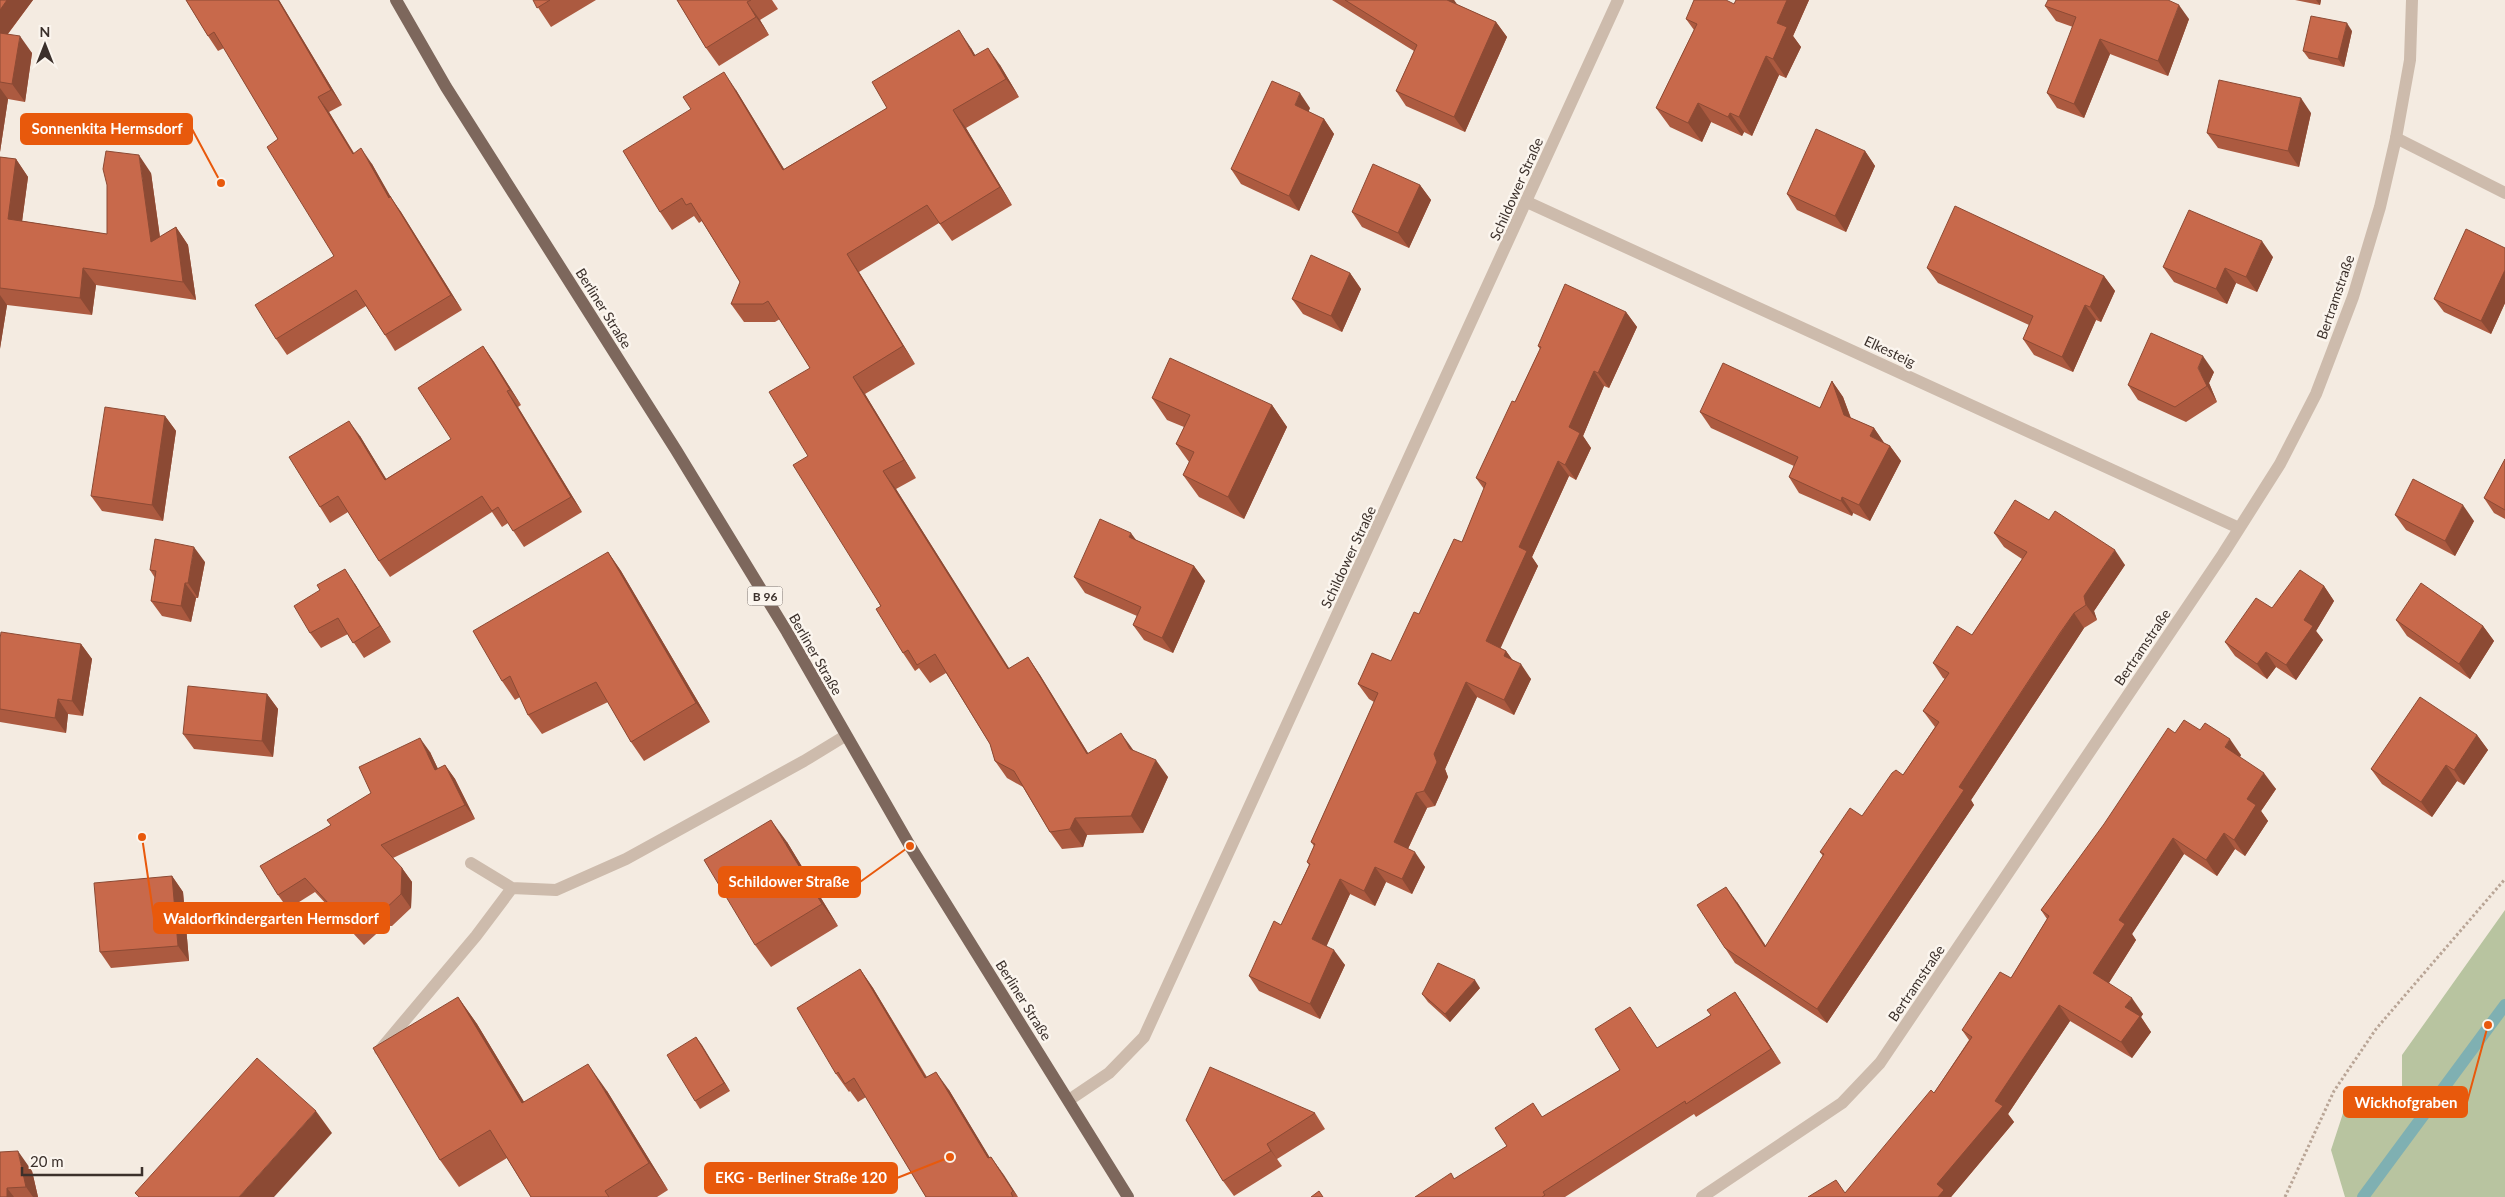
<svg xmlns="http://www.w3.org/2000/svg" width="2505" height="1197" font-family="Lato,sans-serif">
  <style>
    .grass { fill: #b8c4a0 }
    .lines { fill: none; stroke-linecap: round; stroke-linejoin: round }
    .stream { stroke: #7fb0b2; stroke-width: 12 }
    .path { stroke: #b9a596; stroke-width: 3; stroke-dasharray: 2.5 2.5; stroke-linecap: butt }
    .service { stroke: #cdbbac; stroke-width: 12 }
    .minor { stroke: #cdbbac; stroke-width: 12 }
    .primary { stroke: #7d675c; stroke-width: 12 }
    .wall { fill: #ac5a40 }
    .shaded-wall { fill: #8c4a34 }
    .building { fill: #c8694b; stroke: #8c4a34 }
    .labels { text-anchor: middle; dominant-baseline: central; stroke-width: 5; stroke-linejoin: round; paint-order: stroke }
    .shield { fill: #fbf5ee; stroke: #756b66; stroke-width: 1 }
    .shield-label { font-size: 12px; font-weight: bold; fill: #3b302b }
    .street-label { font-size: 14px; fill: #3b302b; stroke: #fbf5ee }
    .leader { fill: none; stroke: #e8590c; stroke-width: 2 }
    .callout-dot { fill: #e8590c; stroke: #fbf5ee; stroke-width: 2 }
    .callout { fill: #e8590c; stroke: #e8590c; stroke-width: 2 }
    .callout-label { font-size: 15px; text-anchor: middle; font-weight: bold; fill: #fff }
  </style>
  <rect width="100%" height="100%" fill="#f4ebe1"/>
  <path class="grass" d="M2505,910V1197H2345L2331,1150L2347,1101L2402,1098V1055Z"/>
  <g class="lines">
    <path class="stream" d="M2363,1197L2505,1005"/>
    <path class="path" d="M2285,1197L2334,1091L2376,1029L2505,879"/>
    <path class="service" d="M2396,138L2505,193
      M471,863L512,888L556,890L626,859L804,761L845,736
      M380,1050L476,936L512,888"/>
    <path class="minor" d="M1527,202L2239,528
      M1069,1100L1109,1073L1144,1037L1618,0
      M1702,1197L1842,1103L1880,1063L2223,554L2280,464L2316,394L2353,297L2380,207L2396,138L2410,60L2412,0"/>
    <path class="primary" d="M396,0L446,87L676,450L787,632L910,846L1128,1197"/>
  </g>
  <path class="wall" d="M0,0H33L8,34L32,53L25,102L8,99L0,152Z
    M186,0H279L342,105L329,112L354,153L372,164L390,197L401,212L462,310L395,351L385,335L366,306L287,355L276,339L334,256L278,139L224,48L218,51L208,36Z
    M533,0H596L551,27Z
    M677,0H772L778,9L760,20L769,35L719,66L706,48Z
    M1332,0H1454L1456,4L1496,22L1507,37L1465,132L1406,106L1396,91L1414,51Z
    M1736,0H1809L1793,36L1801,47L1786,78L1779,75L1752,136L1744,132L1742,136L1711,122L1702,142L1670,127L1656,108L1694,30L1686,19L1734,4Z
    M2295,0H2321L2320,5Z
    M2045,6L2189,19L2168,76L2110,54L2084,118L2057,108L2047,93L2073,27L2056,21Z
    M2352,31L2344,67L2309,59L2303,51Z
    M971,48L975,55L1000,65L1019,97L966,128L1012,205L952,241L939,223L859,272L915,364L865,394L916,478L896,489L1009,669L1028,657L1040,675L1088,753L1133,750L1168,777L1143,833L1087,835L1083,847L1062,849L1050,832L1023,787L1007,778L995,761L990,744L946,673L930,683L919,668L915,671L903,653L808,456L810,368L780,319L775,322H744L731,304L740,282L702,221L699,223L694,216L672,230L660,212L736,90L784,169L887,108Z
    M1310,108L1308,112L1324,119L1334,134L1299,211L1241,184L1231,169Z
    M2311,113L2299,167L2218,148L2207,133Z
    M1865,151L1875,166L1846,232L1797,210L1787,194Z
    M0,157L16,159L28,177L22,221L107,234L151,173L160,237L176,227L188,245L196,300L96,285L92,315L7,305L0,348Z
    M1420,185L1431,200L1409,248L1362,227L1352,212Z
    M2505,248V303L2491,334L2444,312L2434,299Z
    M2273,257L2257,292L2236,283L2227,304L2174,282L2163,267Z
    M1927,268L2104,276L2115,291L2101,322L2096,320L2073,372L2034,355L2023,339L2029,325L1938,283Z
    M1350,273L1361,289L1342,332L1303,314L1292,299Z
    M1626,312L1637,327L1609,388L1604,386L1583,436L1591,448L1576,480L1569,476L1532,557L1538,566L1500,648L1506,651L1513,661L1531,679L1514,715L1477,697L1445,769L1448,777L1435,806L1427,808L1408,849L1425,867L1412,894L1386,882L1375,906L1350,894L1326,946L1345,965L1320,1019L1259,991L1249,976L1281,925L1309,865L1307,862L1314,846L1311,842L1374,702L1369,699L1358,684L1391,661L1462,542L1484,489L1476,478L1515,402L1540,349L1538,346Z
    M483,346L494,362L521,405L518,407L582,512L524,547L508,523L502,527L492,512L390,577L379,561L348,512L330,523L320,507L360,436L386,479L451,439Z
    M2214,372L2209,383L2217,402L2186,422L2138,400L2128,385Z
    M1832,381L1843,397L1851,418L1874,428L1884,443L1890,446L1901,461L1870,521L1853,513L1852,516L1799,493L1789,477L1794,466L1711,428L1700,412L1820,408Z
    M1152,398L1272,405L1287,427L1244,519L1199,497L1183,475L1189,462L1176,444L1184,427L1167,420Z
    M165,416L176,431L163,521L102,511L91,496Z
    M2505,459V519L2494,513L2484,498Z
    M2395,515L2474,521L2455,556L2406,530Z
    M1994,533L2125,565L2094,611L2097,620L2084,628L2071,648L1971,800L1974,805L1827,1023L1735,963L1725,948L1737,902L1766,946L1823,856L1820,852L1862,816L1903,775L1935,727L1923,711L1945,679L1943,678L1933,663L1972,635L2022,559L2004,547Z
    M1136,540L1194,566L1205,581L1173,653L1144,640L1133,625L1137,616L1085,593L1074,577Z
    M608,552L621,571L710,722L644,761L631,742L608,702L542,734L528,715L520,697L515,700L502,681Z
    M205,562L198,598H196L191,622L162,616L151,601L155,578L150,570Z
    M355,584L391,642L364,658L348,634L321,648L310,633Z
    M2324,586L2334,601L2316,631L2323,640L2296,680L2276,667L2267,679L2235,656L2225,642L2272,608Z
    M2396,620L2483,626L2494,641L2470,679L2407,636Z
    M0,639L81,644L92,659L83,716L68,714L66,733L0,722Z
    M267,694L278,709L273,757L194,749L183,734Z
    M2200,730L2241,755L2240,757L2276,789L2261,811L2268,821L2245,856L2235,849L2217,876L2184,854L2132,934L2136,940L2109,983L2143,1014L2141,1017L2151,1032L2132,1058L2070,1021L2008,1114L2014,1122L1951,1197H1808L1845,1193L1934,1093L1969,1040L1962,1030L2011,978L2047,919L2041,910L2175,733Z
    M2477,735L2488,750L2464,785L2457,781L2432,817L2382,784L2371,769Z
    M430,752L438,769L445,765L455,779L475,819L393,858L402,868L412,882L411,908L392,926H385L364,945L315,892L288,909L278,895L331,825L371,793Z
    M787,842L838,926L771,967L755,945Z
    M172,876L183,892L189,961L111,968L100,952Z
    M860,969L873,988L927,1077L949,1090L989,1157H991L1018,1197H926L866,1097L858,1102L850,1091L849,1092L836,1074Z
    M1480,988L1450,1022L1428,1002L1422,994Z
    M1735,992L1781,1063L1696,1117L1694,1114L1565,1197H1415L1455,1179L1507,1146L1543,1117L1620,1070L1630,1007L1657,1048L1711,1015Z
    M458,997L477,1024L524,1102L607,1091L668,1190L657,1197H531L507,1158L459,1187L440,1160Z
    M696,1037L730,1091L700,1109L695,1101Z
    M1315,1113L1325,1129L1277,1159L1282,1166L1234,1196L1223,1181L1186,1120Z
    M0,1152L32,1171L38,1197H0Z"/>
  <path class="shaded-wall" d="M7,0H33L0,44V10Z
    M278,0H279L342,105L331,90Z
    M1444,0H1454L1457,4Z
    M1787,0H1809L1793,36L1801,47L1786,78L1773,59L1777,23Z
    M2316,0H2321L2320,5Z
    M747,2L760,20L769,35L756,17Z
    M2179,5L2189,19L2168,76L2158,61Z
    M1496,22L1507,37L1465,132L1454,117Z
    M2347,23L2352,31L2344,67L2338,59Z
    M959,30L971,48L986,74L974,56Z
    M20,36L32,53L25,102L12,84Z
    M2100,39L2110,54L2084,118L2074,104Z
    M988,48L1000,65L1019,97L1006,79Z
    M1766,56L1779,75L1752,136L1739,117Z
    M724,72L736,90L795,187L783,170Z
    M0,88L8,99L0,152Z
    M1300,93L1310,108L1305,120L1295,105Z
    M318,97L329,112L363,169L353,154Z
    M2301,98L2311,113L2299,167L2288,151Z
    M1698,103L1711,122L1702,142L1688,123Z
    M953,110L966,128L1012,205L1000,187Z
    M1730,113L1744,132L1742,136L1728,117Z
    M1324,119L1334,134L1299,211L1289,196Z
    M361,148L372,164L400,213L389,198Z
    M1865,151L1875,166L1846,232L1835,216Z
    M139,155L151,173L163,260L151,242Z
    M16,159L28,177L20,237L8,219Z
    M1420,185L1431,200L1409,248L1398,233Z
    M390,196L401,212L462,310L451,295Z
    M176,227L188,245L196,300L183,282Z
    M2262,241L2273,257L2257,292L2246,277Z
    M847,254L859,272L915,364L903,346Z
    M83,268L96,285L92,315L80,298Z
    M2225,268L2236,283L2227,304L2216,289Z
    M2505,270V303L2491,334L2481,321Z
    M1350,273L1361,289L1342,332L1331,316Z
    M2104,276L2115,291L2101,322L2090,307Z
    M0,295L7,305L0,349Z
    M2085,305L2096,320L2073,372L2062,357Z
    M1626,312L1637,327L1609,388L1598,373Z
    M483,346L494,362L521,405L510,390Z
    M2203,356L2214,372L2209,383L2217,402L2207,386L2198,368Z
    M1594,371L1604,386L1583,436L1591,448L1576,480L1565,465L1569,427Z
    M853,377L865,394L916,478L904,460Z
    M1832,381L1843,397L1855,430L1844,415Z
    M507,391L518,407L582,512L571,497Z
    M1272,405L1287,427L1244,519L1228,497Z
    M165,416L176,431L163,521L152,505Z
    M349,421L360,436L396,495L385,480Z
    M1874,428L1885,444L1870,436Z
    M1890,446L1901,461L1870,521L1859,505Z
    M1558,461L1569,476L1532,557L1538,566L1497,656L1486,641L1519,547Z
    M883,471L896,489L1021,687L1008,669Z
    M1842,497L1853,513L1852,516L1841,501Z
    M2463,505L2474,521L2455,556L2445,541Z
    M1131,533L1142,548L1129,537Z
    M194,547L205,562L198,598L188,583Z
    M2115,550L2125,565L2094,611L2097,620L2086,605L2084,596Z
    M608,552L621,571L710,722L696,703Z
    M1194,566L1205,581L1173,653L1162,638Z
    M345,569L355,584L391,642L380,626Z
    M185,583L196,598L191,622L181,606Z
    M2324,586L2334,601L2316,631L2323,640L2296,680L2286,665L2304,620Z
    M2074,613L2084,628L1971,800L1974,805L1827,1023L1817,1009L1959,787Z
    M2483,626L2494,641L2470,679L2459,664Z
    M81,644L92,659L83,716L72,701Z
    M1506,651L1517,666L1504,656Z
    M2266,652L2276,667L2267,679L2257,664Z
    M1028,657L1040,675L1099,771L1087,754Z
    M1521,664L1531,679L1514,715L1504,700Z
    M1466,682L1477,697L1445,769L1448,777L1435,806L1424,791L1434,754Z
    M267,694L278,709L273,757L262,741Z
    M58,699L68,714L66,733L55,718Z
    M1121,733L1134,751L1130,749Z
    M2477,735L2488,750L2464,785L2454,770Z
    M420,738L430,752L445,784L435,770Z
    M2230,739L2241,755L2236,763L2225,747Z
    M1156,760L1168,777L1143,833L1131,816Z
    M445,765L455,779L475,819L465,805Z
    M2446,765L2457,781L2432,817L2421,802Z
    M2264,773L2276,789L2261,811L2268,821L2245,856L2234,840L2247,799Z
    M1416,793L1427,808L1404,857L1394,842Z
    M1075,818L1087,835L1083,847L1070,829Z
    M771,820L787,842L838,926L822,904Z
    M2224,833L2235,849L2217,876L2206,860Z
    M2173,838L2184,854L2132,934L2136,940L2105,989L2093,973L2119,920Z
    M1415,852L1425,867L1412,894L1402,879Z
    M1375,867L1386,882L1375,906L1364,891Z
    M402,868L412,882L411,908L401,894Z
    M172,876L183,892L189,961L178,946Z
    M1340,879L1350,894L1323,954L1312,939Z
    M1726,887L1737,902L1776,962L1765,947Z
    M1334,950L1345,965L1320,1019L1310,1004Z
    M860,969L873,988L938,1097L925,1078Z
    M1475,980L1480,988L1450,1022L1445,1014Z
    M1735,992L1744,1005L1781,1063L1771,1049Z
    M458,997L477,1024L541,1130L522,1103Z
    M2132,998L2143,1014L2141,1017L2151,1032L2132,1058L2121,1042L2125,1007Z
    M2059,1005L2070,1021L2008,1114L2014,1122L1951,1197H1938L1937,1184L1995,1101Z
    M696,1037L702,1045L730,1091L724,1083Z
    M588,1064L607,1091L668,1190L649,1163Z
    M936,1072L949,1090L1001,1176L988,1158Z
    M316,1111L332,1133L274,1197H239Z
    M1267,1144L1277,1159L1282,1166L1271,1151Z
    M18,1151L32,1171L38,1197H33L26,1187Z
    M991,1157L1004,1175L1018,1197L1013,1191Z
    M7,1188L14,1197H7Z"/>
  <path class="building" d="M0,0H7L0,10Z
    M186,0H278L331,90L318,97L353,154L361,148L389,198L390,196L451,295L385,335L356,290L276,339L255,305L334,256L267,147L278,139L214,32L208,36Z
    M533,0H550L537,8Z
    M677,0H751L747,2L756,17L706,48Z
    M1345,0H1447L1496,22L1454,117L1396,91L1417,45Z
    M1694,0H1726L1734,4L1736,0H1787L1777,23L1787,27L1773,59L1766,56L1739,117L1730,113L1728,117L1698,103L1688,123L1656,108L1697,24L1686,19Z
    M2048,0H2168L2179,5L2158,61L2100,39L2074,104L2047,93L2076,17L2045,6Z
    M2311,16L2347,23L2338,59L2303,51Z
    M959,30L974,56L988,48L1006,79L953,110L1000,187L940,224L927,205L847,254L903,346L853,377L904,460L883,471L1008,669L1028,657L1087,754L1121,733L1130,749L1156,760L1131,816L1075,818L1070,829L1050,832L1014,771L995,761L990,744L935,654L917,665L908,650L903,653L876,609L881,606L793,465L808,456L769,392L810,368L768,301L763,304H731L740,282L691,203L686,205L682,198L660,212L623,151L691,109L683,97L724,72L783,170L887,108L872,82Z
    M0,33L20,36L12,84L0,82Z
    M2219,80L2301,98L2288,151L2207,133Z
    M1272,81L1300,93L1295,105L1324,119L1289,196L1231,169Z
    M1816,129L1865,151L1835,216L1787,194Z
    M106,151L139,155L151,242L176,227L183,282L83,268L80,298L0,288V157L16,159L8,219L107,234V185L103,169Z
    M1373,164L1420,185L1398,233L1352,212Z
    M1955,206L2104,276L2090,307L2085,305L2062,357L2023,339L2033,316L1927,268Z
    M2189,210L2262,241L2246,277L2225,268L2216,289L2163,267Z
    M2466,229L2505,248V270L2481,321L2434,299Z
    M1311,255L1350,273L1331,316L1292,299Z
    M1565,284L1626,312L1598,373L1594,371L1569,427L1580,433L1565,465L1558,461L1519,547L1527,551L1486,641L1506,651L1504,656L1521,664L1504,700L1466,682L1434,754L1437,762L1424,791L1416,793L1394,842L1415,852L1402,879L1375,867L1364,891L1340,879L1312,939L1334,950L1310,1004L1249,976L1274,921L1281,925L1310,864L1307,862L1315,844L1311,842L1378,693L1358,684L1372,653L1391,661L1414,612L1419,614L1454,539L1462,542L1486,483L1476,478L1512,401L1515,402L1541,347L1538,346Z
    M2151,333L2203,356L2198,368L2207,386L2175,407L2128,385Z
    M483,346L510,390L507,391L571,497L513,531L498,507L492,511L482,496L379,561L338,496L320,507L289,457L349,421L385,480L451,439L418,388Z
    M1170,358L1272,405L1228,497L1183,475L1194,452L1176,444L1190,415L1152,398Z
    M1723,363L1820,408L1832,381L1844,415L1874,428L1870,436L1890,446L1859,505L1842,497L1841,501L1789,477L1798,457L1700,412Z
    M105,407L165,416L152,505L91,496Z
    M2505,459V510L2484,498Z
    M2413,479L2463,505L2445,541L2395,515Z
    M2015,500L2049,520L2055,511L2115,550L2084,596L2086,605L2074,613L2060,633L1959,787L1964,790L1817,1009L1725,948L1697,905L1726,887L1765,947L1824,854L1820,852L1850,808L1862,816L1892,773L1896,770L1903,775L1939,722L1923,711L1949,673L1933,663L1957,626L1972,635L2027,552L1994,533Z
    M1100,519L1131,533L1129,537L1194,566L1162,638L1133,625L1141,607L1074,577Z
    M155,539L194,547L188,583H185L181,606L151,601L156,571L150,570Z
    M608,552L696,703L631,742L596,682L528,715L510,676L502,681L473,631Z
    M345,569L380,626L353,643L338,618L310,633L294,606L320,590L317,585Z
    M2300,570L2324,586L2304,620L2313,626L2286,665L2266,652L2257,664L2225,642L2256,598L2272,608Z
    M2421,583L2483,626L2459,664L2396,620Z
    M1,632L81,644L72,701L58,699L55,718L0,709V639Z
    M188,686L267,694L262,741L183,734Z
    M2420,697L2477,735L2454,770L2446,765L2421,802L2371,769Z
    M2184,720L2200,730L2205,723L2230,739L2225,747L2264,773L2247,799L2256,805L2234,840L2224,833L2206,860L2173,838L2119,920L2125,924L2093,973L2132,998L2125,1007L2140,1016L2121,1042L2059,1005L1995,1101L2003,1106L1937,1184L1944,1190L1938,1197H1808L1836,1180L1845,1193L1931,1090L1934,1093L1972,1037L1962,1030L2000,972L2011,978L2049,916L2041,910L2104,824L2168,728L2175,733Z
    M420,738L435,770L445,765L465,805L381,845L402,868L401,894L382,912H375L354,931L305,878L278,895L260,866L331,825L327,820L371,793L359,767Z
    M771,820L822,904L755,945L704,860Z
    M172,876L178,946L100,952L94,883Z
    M1438,963L1475,980L1445,1014L1422,994Z
    M860,969L925,1078L936,1072L988,1158L991,1157L1013,1191L1011,1193L1013,1197H926L854,1078L845,1084L838,1072L836,1074L797,1008Z
    M1735,992L1771,1049L1686,1104L1685,1101L1543,1192L1545,1195L1542,1197H1415L1451,1173L1454,1179L1507,1146L1495,1128L1533,1103L1542,1117L1620,1070L1595,1029L1630,1007L1657,1048L1711,1015L1707,1010Z
    M458,997L522,1103L588,1064L649,1163L605,1191L609,1197H531L490,1130L440,1160L373,1048Z
    M696,1037L724,1083L695,1101L667,1055Z
    M257,1058L316,1111L239,1197H139L135,1193Z
    M1210,1067L1315,1113L1267,1144L1271,1151L1223,1181L1186,1120Z
    M18,1151L26,1187L7,1188V1197H0V1152Z
    M1319,1191L1323,1197H1311Z"/>
  <g class="labels">
    <rect class="shield" x="747.5" y="586.5" width="35" height="19" rx="4"/>
    <g class="shield-label">
      <text x="765" y="596">B 96</text>
    </g>
    <g class="street-label">
      <text transform="translate(1516 189) rotate(-66)">Schildower Straße</text>
      <text transform="translate(2335 297) rotate(-71)">Bertramstraße</text>
      <text transform="translate(604 308) rotate(58)">Berliner Straße</text>
      <text transform="translate(1890 351) rotate(25)">Elkesteig</text>
      <text transform="translate(1348 557) rotate(-65)">Schildower Straße</text>
      <text transform="translate(2142 647) rotate(-56)">Bertramstraße</text>
      <text transform="translate(816 654) rotate(60)">Berliner Straße</text>
      <text transform="translate(1916 983) rotate(-56)">Bertramstraße</text>
      <text transform="translate(1024 1000) rotate(58)">Berliner Straße</text>
    </g>
  </g>
  <path class="leader" d="M221 183L192 129M910 846L860 882M142 837L154 918M2488 1025L2467 1102M950 1157L897 1178"/>
  <g class="callout-dot">
    <circle cx="221" cy="183" r="5"/>
    <circle cx="910" cy="846" r="5"/>
    <circle cx="142" cy="837" r="5"/>
    <circle cx="2488" cy="1025" r="5"/>
    <circle cx="950" cy="1157" r="5"/>
  </g>
  <g class="callout">
    <rect x="21" y="114" width="171" height="30" rx="5"/>
    <rect x="719" y="867" width="141" height="30" rx="5"/>
    <rect x="154" y="903" width="235" height="30" rx="5"/>
    <rect x="2344" y="1087" width="123" height="30" rx="5"/>
    <rect x="705" y="1163" width="192" height="30" rx="5"/>
  </g>
  <g class="callout-label">
    <text x="107" y="134">Sonnenkita Hermsdorf</text>
    <text x="789" y="887">Schildower Straße</text>
    <text x="271" y="924">Waldorfkindergarten Hermsdorf</text>
    <text x="2406" y="1108">Wickhofgraben</text>
    <text x="801" y="1183">EKG - Berliner Straße 120</text>
  </g>
  <g transform="translate(45 45)" stroke="#fbf5ee" stroke-width="4" paint-order="stroke">
  <path d="M0-4L9 19L0 12L-9 19Z" fill="#3b302b"/>
  <text y="-8" font-size="14" font-weight="bold" text-anchor="middle" fill="#3b302b">N</text>
  </g>
  <path d="M22 1167v8h120v-8" fill="none" stroke="#3b302b" stroke-width="2.5"/>
  <text x="30" y="1167" font-size="15" fill="#3b302b" stroke="#fbf5ee" stroke-width="4" paint-order="stroke">20 m</text>
</svg>
